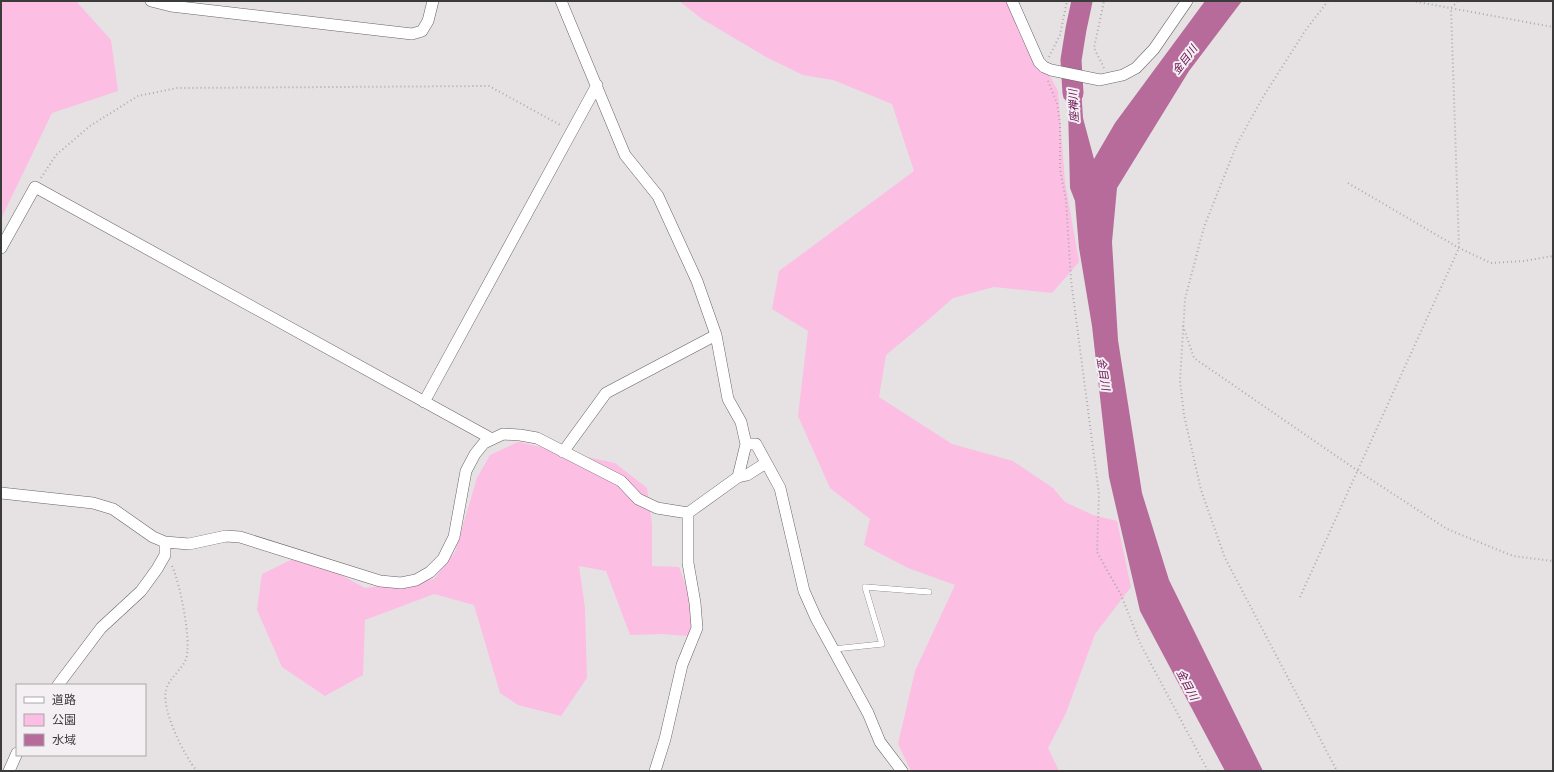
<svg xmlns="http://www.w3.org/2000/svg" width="1554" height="772" font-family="'Source Sans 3','Noto Sans JP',sans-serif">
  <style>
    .green { fill: #fcbee3 }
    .water { fill: #b66b9a }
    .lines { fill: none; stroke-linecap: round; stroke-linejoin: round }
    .river { stroke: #b66b9a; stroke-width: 21 }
    .lane-casing { stroke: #676365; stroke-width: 6 }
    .street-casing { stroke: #676365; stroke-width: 12 }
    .path { stroke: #adaaac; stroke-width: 2; stroke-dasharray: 1 3; stroke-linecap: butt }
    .lane { stroke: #fff; stroke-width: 5.5 }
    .street { stroke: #fff; stroke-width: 11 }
    .labels { text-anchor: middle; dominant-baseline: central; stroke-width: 4; stroke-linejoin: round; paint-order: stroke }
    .water-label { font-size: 11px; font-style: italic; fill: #6a0c50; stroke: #f3eff2 }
  </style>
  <rect width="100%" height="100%" fill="#e6e2e4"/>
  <path class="green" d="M1,1H76L111,40L118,91L52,113L1,219Z
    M679,1H1009L1058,91L1065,181L1079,262L1052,293L994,287L953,298L927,321L886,355L879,397L952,444L1013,461L1053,488L1065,502L1093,515L1117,521L1131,587L1095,634L1066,713L1048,748L1059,771H911L898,744L915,671L955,585L908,568L864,545L870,519L830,488L798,416L808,331L772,309L779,271L914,171L892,104L833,80L803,75L766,57L702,19Z
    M518,442L615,463L647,488L652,524V566L679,567L697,616L689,636L661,634L630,635L606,571L579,566L585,608L587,678L561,716L518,705L500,693L474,605L434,594L365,620L363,675L325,696L282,667L257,610L262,574L303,554L365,588L434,579L455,552L477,478L490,455Z"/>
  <path class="water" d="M1205,1H1242L1189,71L1117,188L1112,242L1118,340L1142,493L1169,580L1263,771H1225L1140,611L1109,477L1092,326L1079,248L1075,201L1070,188L1068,106L1073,51L1077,25L1083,118L1094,159L1115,123Z"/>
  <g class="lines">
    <path class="river" d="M1073,93L1071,60L1076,29L1082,1"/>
    <defs>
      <path id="lane" d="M834,649L882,644L865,587L929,592"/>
      <path id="street" d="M151,1L171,6L412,34L422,31L428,21L433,1
        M1012,1L1039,62L1044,67L1051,70L1100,80L1123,75L1136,68L1154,49L1187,1
        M1,248L35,187L492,439
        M424,402L597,85
        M746,444H756L780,488L804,591L816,618L868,713L880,742L902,771
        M563,452L606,393L716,335
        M738,477L747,475L766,463
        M1,493L93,503L113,509L153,537L165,542L189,544L226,536L240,537L380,581L401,583L416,580L430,572L443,559L454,537L466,471L475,454L484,443L503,434L520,435L537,438L621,481L638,499L657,508L688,513L738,477L746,444L741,422L728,399L716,335L697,281L658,196L625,155L561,1
        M58,685L101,628L141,591L157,569L165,555V542
        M9,771L17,753
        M655,771L665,739L682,665L697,628L695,603L688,563V513"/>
    </defs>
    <use href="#lane" class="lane-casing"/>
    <use href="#street" class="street-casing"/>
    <path class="path" d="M1328,1L1305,31L1263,97L1237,144L1204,227L1185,299L1180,381L1184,415L1201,490L1225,558L1337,771
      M1412,1L1553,27
      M1049,57L1060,35L1067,1
      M1104,68L1094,48L1104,1
      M1048,81L1057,103L1060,124V170L1066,200L1071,280L1099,494L1097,552L1121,595L1141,645L1208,771
      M41,178L56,155L90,126L138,96L177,88L489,86L562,126
      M1348,183L1459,248L1491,263L1524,261L1553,256
      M1183,326L1194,358L1358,471L1447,529L1513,556L1553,561
      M172,566C180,583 192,642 186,659C181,671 169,678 166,690C161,709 184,756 197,771
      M1300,597L1459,248L1451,8L1458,1"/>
    <use href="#lane" class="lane"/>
    <use href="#street" class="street"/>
  </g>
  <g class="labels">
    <g class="water-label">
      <text transform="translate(1185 60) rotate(-53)">金目川</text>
      <text transform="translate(1074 106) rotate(-93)">座禅川</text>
      <text transform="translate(1103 374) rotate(81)">金目川</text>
      <text transform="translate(1187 685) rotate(62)">金目川</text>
    </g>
  </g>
  <rect width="1554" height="772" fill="none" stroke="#3c3b3b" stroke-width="4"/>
  <rect x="16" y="684" width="130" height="72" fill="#f3eff2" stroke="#aaa7a9"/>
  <rect x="24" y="697" width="20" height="6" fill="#ffffff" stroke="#aaa7a9"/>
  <text x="52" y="704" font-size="12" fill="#3c3b3b">道路</text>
  <rect x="24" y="714" width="20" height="12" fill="#fcbee3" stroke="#aaa7a9"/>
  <text x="52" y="724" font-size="12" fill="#3c3b3b">公園</text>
  <rect x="24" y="734" width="20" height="12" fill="#b66b9a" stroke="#aaa7a9"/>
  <text x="52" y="744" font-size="12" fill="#3c3b3b">水域</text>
</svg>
